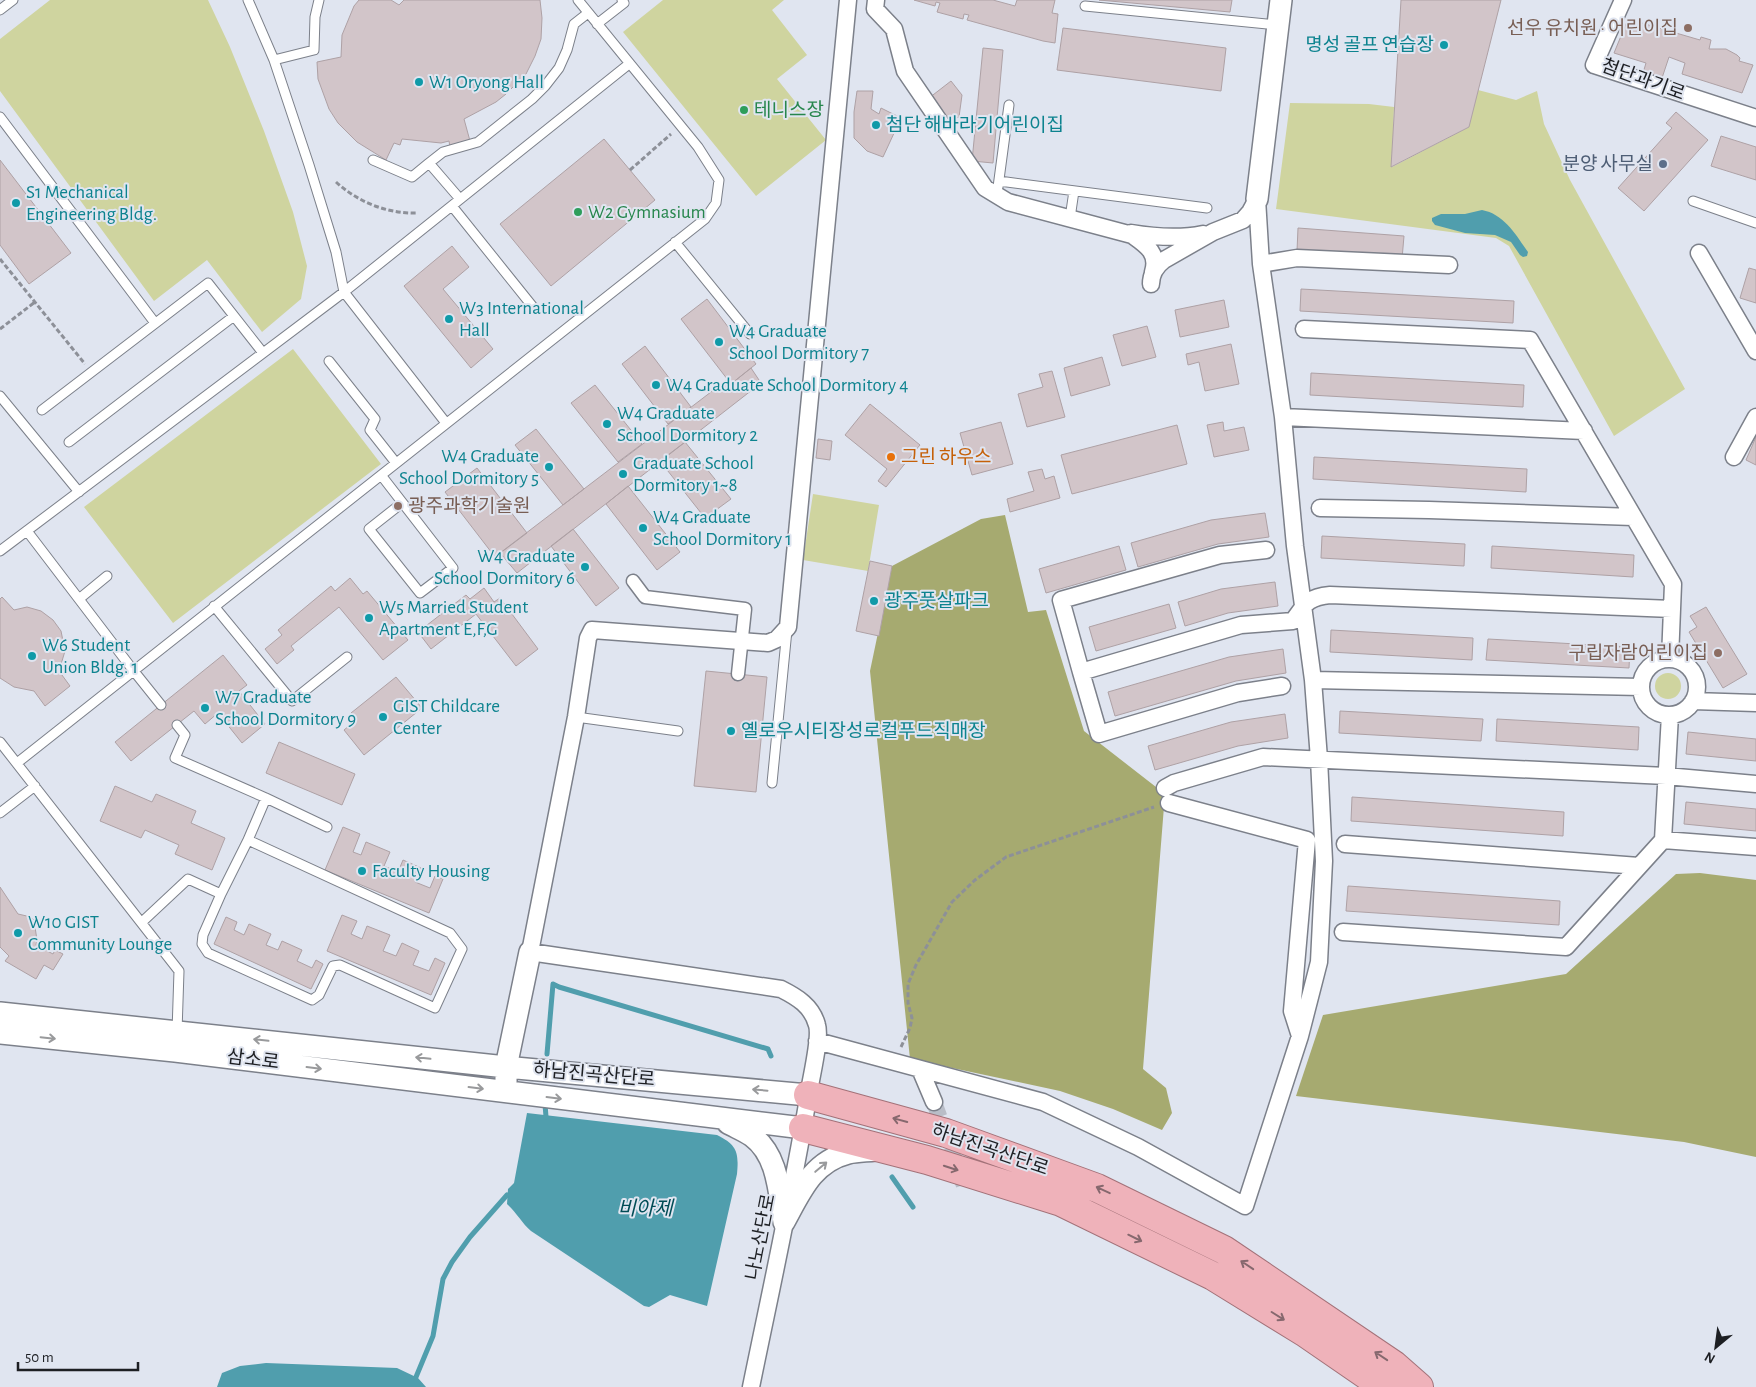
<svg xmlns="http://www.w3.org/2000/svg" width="1756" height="1387" font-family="'Alegreya Sans','Noto Sans KR',sans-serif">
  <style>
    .green { fill: #cfd49f }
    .forest { fill: #a6aa70 }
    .water { fill: #509ead }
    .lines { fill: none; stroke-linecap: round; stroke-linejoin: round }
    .stream { stroke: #509ead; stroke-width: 5 }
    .building { fill: #d2c5c9; stroke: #aea1a5 }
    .minor-tunnel { stroke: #b9bdc7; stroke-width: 16; stroke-dasharray: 16 8; stroke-linecap: butt }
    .service-casing { stroke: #7c808a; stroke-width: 11 }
    .pedestrian-casing { stroke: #7c808a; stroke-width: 15 }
    .minor-casing { stroke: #7c808a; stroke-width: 19 }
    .tertiary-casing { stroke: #7c808a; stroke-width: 24 }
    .trunk-casing { stroke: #a37279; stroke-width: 30 }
    .path { stroke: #8d9098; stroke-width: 3; stroke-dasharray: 5 2.5; stroke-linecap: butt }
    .service { stroke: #fff; stroke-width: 9 }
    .pedestrian { stroke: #fff; stroke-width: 12 }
    .minor { stroke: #fff; stroke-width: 16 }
    .tertiary { stroke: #fff; stroke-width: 21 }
    .trunk { stroke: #efb2ba; stroke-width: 28 }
    .oneway { stroke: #999a9c }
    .oneway2 { stroke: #86686e }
    .education-dot { fill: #8d6e63; stroke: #e0e5f0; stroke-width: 2 }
    .culture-dot { fill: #0f9aa8; stroke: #e0e5f0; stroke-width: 2 }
    .leisure-dot { fill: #2e9e5b; stroke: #e0e5f0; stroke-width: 2 }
    .service-dot { fill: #5c6f8a; stroke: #e0e5f0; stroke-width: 2 }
    .food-dot { fill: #e8710a; stroke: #e0e5f0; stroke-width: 2 }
    .labels { text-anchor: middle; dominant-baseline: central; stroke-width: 4; stroke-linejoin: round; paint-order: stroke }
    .education-label { font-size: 19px; fill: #785e54; stroke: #e0e5f0; text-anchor: end }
    .culture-label { font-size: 19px; fill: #0d838f; stroke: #e0e5f0; text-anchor: start }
    .street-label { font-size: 19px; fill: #1d1f23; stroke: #e0e5f0 }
    .leisure-label { font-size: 19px; fill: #27864d; stroke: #e0e5f0; text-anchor: start }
    .service-label { font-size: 19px; fill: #4e5e75; stroke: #e0e5f0; text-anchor: end }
    .food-label { font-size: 19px; fill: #c56008; stroke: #e0e5f0; text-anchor: start }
    .water-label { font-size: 20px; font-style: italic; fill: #014c56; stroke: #e0e5f0 }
  </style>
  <rect width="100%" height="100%" fill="#e0e5f0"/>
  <path class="green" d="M50,0H208L230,47L264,131L293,212L307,266L301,299L262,332L207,260L154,301L0,91V39Z
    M663,0H784L772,10L807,55L777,79L826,140L756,196L623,32Z
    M1478,90L1516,100L1537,91L1544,124L1570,180L1685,389L1614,436L1509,246L1496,238L1276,209L1290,103L1369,104L1394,107L1392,167L1469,127Z
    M293,349L381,464L173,623L84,507Z
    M813,494L879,505L868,571L803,560Z
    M1655 686a13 13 0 1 1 26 0a13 13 0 1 1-26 0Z"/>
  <path class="forest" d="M1005,515L1028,612L1046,610L1084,731L1165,794L1143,1069L1166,1088L1172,1113L1162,1130L1113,1109L1060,1091L910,1059L870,671L892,566L981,519Z
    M1700,873L1756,880V1157L1684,1142L1296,1096L1323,1015L1566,974L1676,874Z"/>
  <path class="water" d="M1482,210C1504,214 1516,235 1528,252L1527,256L1523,257L1520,255L1511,242L1495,235L1465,233L1435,225L1432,221V218L1441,214H1465Z
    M527,1113L717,1135C737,1145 739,1152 737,1174L707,1306L670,1295L649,1307L644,1306L531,1231C522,1223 516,1212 507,1204L508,1189L514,1183Z
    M266,1363L397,1368L418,1378L426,1387H217L222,1373L240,1366Z"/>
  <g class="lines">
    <path class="stream" d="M547,1054L553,984L559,987L768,1049L771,1056
      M545,1104L546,1117
      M892,1177L913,1207
      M416,1377L433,1336L443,1279L452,1262L470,1237L507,1195"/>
  </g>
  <path class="building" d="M359,0H391L399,5L404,0H540L542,18L541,39L535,56L526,74L506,94L496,102L464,119L470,141L450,147L449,141L441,143L402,139L400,145L394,143L386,160L357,142L338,123L329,109L318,79L317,62L341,57L342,35L354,6Z
    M914,0H993L1015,6L1017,0H1055L1052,13L1058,14L1055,43L1043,41L967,20L969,15L964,14L963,19L937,12L940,3L936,2L935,6Z
    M1099,0H1232L1230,12Z
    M1401,0H1501L1469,127L1391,167Z
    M1628,19L1700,40L1701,37L1711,40L1709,49H1726L1737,55L1740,58L1739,61L1753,65L1742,93L1682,74L1685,63L1669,57L1662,78L1643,73L1646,63L1614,53Z
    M1063,28L1226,48L1221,91L1057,70Z
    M983,48L1003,50L993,163L972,161Z
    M951,81L962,95L959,117L946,122L929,98Z
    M857,91H873L871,109L879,114L881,108L901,118L883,157L867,151L854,138V112Z
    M1676,112L1708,140L1644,211L1618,188L1672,128L1666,123Z
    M1721,136L1756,147V180L1711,166Z
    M604,139L655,200L551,286L500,224Z
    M0,160L71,253L29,284L0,245Z
    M1298,228L1404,236L1402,259L1297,251Z
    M452,246L469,267L443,289L493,349L471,368L404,286Z
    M1749,268L1756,270V303L1740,298Z
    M1301,289L1514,301L1513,323L1300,311Z
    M707,299L756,364L731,384L681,319Z
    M1224,300L1229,327L1180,337L1175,310Z
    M1147,326L1156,357L1122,366L1113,335Z
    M1231,344L1239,384L1205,391L1199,362L1188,365L1186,354Z
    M645,346L691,407L668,424L622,364Z
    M1102,357L1110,385L1071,396L1064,368Z
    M751,368L761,383L517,573L500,553L728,379L731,384Z
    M1052,371L1065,417L1027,427L1018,394L1043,387L1039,374Z
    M1311,373L1524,385L1523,407L1310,395Z
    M595,385L642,444L618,462L571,403Z
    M870,404L920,445L886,487L878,481L887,469L845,435Z
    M1001,422L1013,464L972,475L960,433Z
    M1223,422L1224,431L1244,427L1249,450L1214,457L1207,425Z
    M1177,425L1187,464L1072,494L1061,455Z
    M536,429L584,489L563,505L515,445Z
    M1756,437V465L1746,460Z
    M818,439L832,441L830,460L816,458Z
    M685,442L731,499L705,518L660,461Z
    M1314,457L1527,469L1526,492L1313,479Z
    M477,468L527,533L495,557L445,492Z
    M1042,469L1045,479L1054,476L1060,498L1010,512L1007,499L1034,491L1028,472Z
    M628,486L680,552L657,570L606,504Z
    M1265,513L1269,537L1218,544L1138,567L1131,543L1211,520Z
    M573,529L619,588L596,606L551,546Z
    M1322,536L1465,544L1464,566L1321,558Z
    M1119,546L1126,570L1046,593L1039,569Z
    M1492,546L1634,555L1633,577L1491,568Z
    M870,561L892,566L879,636L856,631Z
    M350,578L363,594L367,591L408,640L383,660L339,607L291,646L294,650L277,664L265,649L282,635L278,630L331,586L335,591Z
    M1275,582L1278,606L1228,613L1185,626L1178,602L1221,589Z
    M484,588L494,602L500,598L538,649L516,666L476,614L431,649L418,632L466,595L470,599Z
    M2,597L14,610L27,607L41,611L53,620L61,631L65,651L59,671L70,686L45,706L34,691L14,687L0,678V599Z
    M1169,604L1176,628L1096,651L1089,627Z
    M1706,607L1747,674L1723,688L1689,632L1697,627L1690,616Z
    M1331,630L1473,638L1472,660L1330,652Z
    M1488,639L1630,647L1629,668L1486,660Z
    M1283,649L1286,673L1236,681L1115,716L1108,692L1229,657Z
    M223,655L247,685L239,691L265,724L242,743L218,713L205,724L194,711L131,761L115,742Z
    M706,671L767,677L756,792L694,786Z
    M396,677L422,708L364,755L344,730L356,720L351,713Z
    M1340,711L1483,719L1481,741L1339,733Z
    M1285,714L1288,738L1238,746L1155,770L1148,746L1231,722Z
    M1497,719L1639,727L1638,750L1496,741Z
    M1688,732L1756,739V761L1686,754Z
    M279,742L355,774L342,805L266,773Z
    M115,786L152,802L156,794L196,811L191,823L225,838L212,870L175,854L179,845L145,830L141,838L100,821Z
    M1352,797L1564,812L1563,836L1351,821Z
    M1686,802L1756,809V831L1684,824Z
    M343,827L360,834L353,852L361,855L366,842L390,852L384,866L398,872L403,860L421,868L415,882L430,888L435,876L443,879L429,913L325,870Z
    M1348,886L1560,901L1559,925L1346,911Z
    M0,887L18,914L31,917L38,924L35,927L37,940L36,945L53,954L55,950L63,954L53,970L44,965L36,979L5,961L9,956L0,947Z
    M342,915L357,921L351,934L362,939L367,926L390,935L383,951L396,956L402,943L419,951L413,965L429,971L435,958L445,963L431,995L327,951Z
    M226,917L237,922L234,930L244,935L249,924L271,934L266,945L278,950L282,941L302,950L297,961L312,968L316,960L323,964L311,989L214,944Z"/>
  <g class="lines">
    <path class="minor-tunnel" d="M934,1102L966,1191"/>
    <defs>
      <path id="service" d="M248,0L274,60L309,165L336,252L344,292L446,423
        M1085,6L1277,25
        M0,10L13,0
        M597,24L624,3L622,0
        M274,60L314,50L315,17L319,0
        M0,117L155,323
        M373,160L412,177L429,163
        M999,181L1207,208
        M998,187L1009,105
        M460,199L429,163L443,152L478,142L532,99L545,86L559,68L567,50L574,24L588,13
        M1693,201L1756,223
        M452,206L533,307
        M1070,218L1074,191
        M675,242L750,334
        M329,361L375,419L370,430L396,463
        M0,396L79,492
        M42,410L208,283L263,353
        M69,442L234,316
        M381,475L453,568L420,593L369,529L402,503
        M27,531L133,670L161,705
        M0,551L344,292L629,64
        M79,599L107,576
        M214,606L292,701L347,657
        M576,717L678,731
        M177,725L185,735L175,758L266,798
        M0,742L179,971L177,1032
        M17,763L705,219L716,203L719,180L698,147L578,0
        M772,783L787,630
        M0,813L35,786
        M248,840L266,798L327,827
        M142,922L188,879L221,894L203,935L202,944L208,953L312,1000L319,995L333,966L340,965L435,1008L462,949L450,933L248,840L221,894"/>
      <path id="pedestrian" d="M633,581L645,597L745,609L738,674"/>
      <path id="minor" d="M876,0L875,9L894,29L905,71L985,188L1008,202L1132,235C1146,245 1159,253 1153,272
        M1623,0L1594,65L1756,118
        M1131,233C1155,237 1179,239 1203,234
        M1699,253L1756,351
        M1261,264L1297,258L1449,265
        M1151,284C1151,273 1156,266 1164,260L1213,232L1243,220L1250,212L1257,199
        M1304,329L1530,340L1673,584L1670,659
        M1283,417L1584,431
        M1734,457L1756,417
        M1320,508L1429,510L1633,517
        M1266,550L1220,555L1061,600L1081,672L1241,625L1293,621C1305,604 1308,597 1330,595L1672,609
        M1641 687a28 28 0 1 1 56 0a28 28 0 1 1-56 0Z
        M1081,672L1099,734L1238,693L1282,686
        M1313,680L1641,687
        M1693,701L1756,703
        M1165,788L1174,783L1263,757L1666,776L1756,784
        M1169,803L1307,840L1292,1011L1300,1036
        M1663,840L1756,847
        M1345,844L1639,866
        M1343,932L1566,947L1663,840L1670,715
        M817,1041L1043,1102L1138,1147L1245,1206L1300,1036L1319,962L1324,861L1319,759L1313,680L1295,546L1283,417L1261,264L1257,199
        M920,1069L934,1102
        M751,1387C771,1289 793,1191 809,1092C811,1077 821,1038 817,1025C812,1006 797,997 781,989L530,952L576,717L588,638L592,630L768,643L777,639L788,627L848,0"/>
      <path id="tertiary" d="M1257,199L1281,0
        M0,1013L506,1067L808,1095
        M0,1033L175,1051L803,1128
        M506,1082V1067L530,952
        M728,1123C735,1127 745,1131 752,1136C778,1155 779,1192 784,1222
        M784,1222C800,1193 812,1162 848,1153C856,1151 866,1151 875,1150"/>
      <path id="trunk" d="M808,1095L946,1133L1097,1188L1224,1250L1394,1365L1419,1387
        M803,1128L927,1160L1061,1202L1213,1276L1304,1332L1384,1387"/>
    </defs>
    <use href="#service" class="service-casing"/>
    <use href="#pedestrian" class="pedestrian-casing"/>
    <use href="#minor" class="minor-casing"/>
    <use href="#tertiary" class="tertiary-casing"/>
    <use href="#trunk" class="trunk-casing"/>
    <path class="path" d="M630,170L671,134
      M336,182C358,202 387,214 418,213
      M0,259L85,364
      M0,329L35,302
      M901,1047L910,1028L912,1018L908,1003V984L916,965L952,902L975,880L1006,857L1154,807"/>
    <use href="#service" class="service"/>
    <use href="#pedestrian" class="pedestrian"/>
    <use href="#minor" class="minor"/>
    <use href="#tertiary" class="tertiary"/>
    <use href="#trunk" class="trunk"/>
  </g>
  <defs><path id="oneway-shaft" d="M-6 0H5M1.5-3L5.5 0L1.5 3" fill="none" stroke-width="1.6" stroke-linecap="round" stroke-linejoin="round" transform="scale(1.25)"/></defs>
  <g class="oneway">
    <use href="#oneway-shaft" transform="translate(48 1038) rotate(6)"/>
    <use href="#oneway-shaft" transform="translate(261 1040) rotate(-174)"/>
    <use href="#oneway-shaft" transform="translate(423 1058) rotate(-174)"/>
    <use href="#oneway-shaft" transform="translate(314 1068) rotate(7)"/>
    <use href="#oneway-shaft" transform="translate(476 1088) rotate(7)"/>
    <use href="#oneway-shaft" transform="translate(760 1090) rotate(-175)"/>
    <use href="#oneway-shaft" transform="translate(554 1098) rotate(7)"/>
    <use href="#oneway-shaft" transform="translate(821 1167) rotate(-40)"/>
  </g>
  <g class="oneway2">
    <use href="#oneway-shaft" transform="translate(900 1120) rotate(-165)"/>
    <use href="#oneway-shaft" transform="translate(951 1168) rotate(18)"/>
    <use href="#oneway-shaft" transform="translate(1103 1190) rotate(-155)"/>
    <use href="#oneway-shaft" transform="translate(1135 1238) rotate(26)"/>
    <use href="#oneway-shaft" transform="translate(1247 1265) rotate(-146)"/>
    <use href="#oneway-shaft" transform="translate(1278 1316) rotate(32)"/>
    <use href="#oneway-shaft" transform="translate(1381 1356) rotate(-146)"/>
  </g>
  <g class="education-dot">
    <circle cx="1688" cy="28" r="5"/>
    <circle cx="398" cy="506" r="5"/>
    <circle cx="1718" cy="653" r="5"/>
  </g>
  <g class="culture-dot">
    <circle cx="1444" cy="45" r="5"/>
    <circle cx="419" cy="82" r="5"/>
    <circle cx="876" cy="125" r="5"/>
    <circle cx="16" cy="203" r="5"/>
    <circle cx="449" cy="319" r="5"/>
    <circle cx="719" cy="342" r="5"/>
    <circle cx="656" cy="385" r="5"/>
    <circle cx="607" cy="424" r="5"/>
    <circle cx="549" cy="467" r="5"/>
    <circle cx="623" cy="474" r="5"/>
    <circle cx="643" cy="528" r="5"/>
    <circle cx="585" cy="567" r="5"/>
    <circle cx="874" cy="601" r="5"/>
    <circle cx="369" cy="618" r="5"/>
    <circle cx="32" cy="656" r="5"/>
    <circle cx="205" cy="708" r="5"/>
    <circle cx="383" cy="717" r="5"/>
    <circle cx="731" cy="731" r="5"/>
    <circle cx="362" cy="871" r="5"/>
    <circle cx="18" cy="933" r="5"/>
  </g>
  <g class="leisure-dot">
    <circle cx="744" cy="110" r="5"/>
    <circle cx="578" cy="212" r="5"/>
  </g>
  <circle class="service-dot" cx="1663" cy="164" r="5"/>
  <circle class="food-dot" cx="891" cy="457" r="5"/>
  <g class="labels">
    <g class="education-label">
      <text x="1678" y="28">선우 유치원 · 어린이집</text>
      <text x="408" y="506" text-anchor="start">광주과학기술원</text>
      <text x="1708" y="653">구립자람어린이집</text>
    </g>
    <g class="culture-label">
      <text x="1434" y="45" text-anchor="end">명성 골프 연습장</text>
      <text x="429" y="82">W1 Oryong Hall</text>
      <text x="886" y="125">첨단 해바라기어린이집</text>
      <text x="26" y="192">S1 Mechanical<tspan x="26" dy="22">Engineering Bldg.</tspan></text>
      <text x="459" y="308">W3 International<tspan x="459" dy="22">Hall</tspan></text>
      <text x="729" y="331">W4 Graduate<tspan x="729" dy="22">School Dormitory 7</tspan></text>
      <text x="666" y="385">W4 Graduate School Dormitory 4</text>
      <text x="617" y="413">W4 Graduate<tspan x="617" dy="22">School Dormitory 2</tspan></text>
      <text x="539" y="456" text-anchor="end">W4 Graduate<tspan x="539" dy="22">School Dormitory 5</tspan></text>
      <text x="633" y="463">Graduate School<tspan x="633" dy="22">Dormitory 1~8</tspan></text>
      <text x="653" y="517">W4 Graduate<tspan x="653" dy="22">School Dormitory 1</tspan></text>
      <text x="575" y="556" text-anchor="end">W4 Graduate<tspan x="575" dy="22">School Dormitory 6</tspan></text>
      <text x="884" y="601">광주풋살파크</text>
      <text x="379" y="607">W5 Married Student<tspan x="379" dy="22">Apartment E,F,G</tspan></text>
      <text x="42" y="645">W6 Student<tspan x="42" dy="22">Union Bldg. 1</tspan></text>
      <text x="215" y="697">W7 Graduate<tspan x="215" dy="22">School Dormitory 9</tspan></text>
      <text x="393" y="706">GIST Childcare<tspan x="393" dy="22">Center</tspan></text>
      <text x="741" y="731">옐로우시티장성로컬푸드직매장</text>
      <text x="372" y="871">Faculty Housing</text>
      <text x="28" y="922">W10 GIST<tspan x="28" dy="22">Community Lounge</tspan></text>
    </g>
    <g class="street-label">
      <text transform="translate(1643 80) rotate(20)">첨단과기로</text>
      <text transform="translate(253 1060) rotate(7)">삼소로</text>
      <text transform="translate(594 1075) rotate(5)">하남진곡산단로</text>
      <text transform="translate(990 1150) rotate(19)">하남진곡산단로</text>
      <text transform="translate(761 1237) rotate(-79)">나노산단로</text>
    </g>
    <g class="leisure-label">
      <text x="754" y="110">테니스장</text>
      <text x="588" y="212">W2 Gymnasium</text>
    </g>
    <g class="service-label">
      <text x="1653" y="164">분양 사무실</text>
    </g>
    <g class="food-label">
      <text x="901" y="457">그린 하우스</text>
    </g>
    <g class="water-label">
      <text x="645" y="1209">비아제</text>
    </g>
  </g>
  <g transform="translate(1716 1347) rotate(209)" stroke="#e0e5f0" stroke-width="4" paint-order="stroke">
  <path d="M0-4L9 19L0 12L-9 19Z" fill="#1d1f23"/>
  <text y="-8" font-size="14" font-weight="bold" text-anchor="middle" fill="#1d1f23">N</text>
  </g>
  <path d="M18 1362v8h120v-8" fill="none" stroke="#1d1f23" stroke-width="2.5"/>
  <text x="25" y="1362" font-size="15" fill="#1d1f23" stroke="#e0e5f0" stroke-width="4" paint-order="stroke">50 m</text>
</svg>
